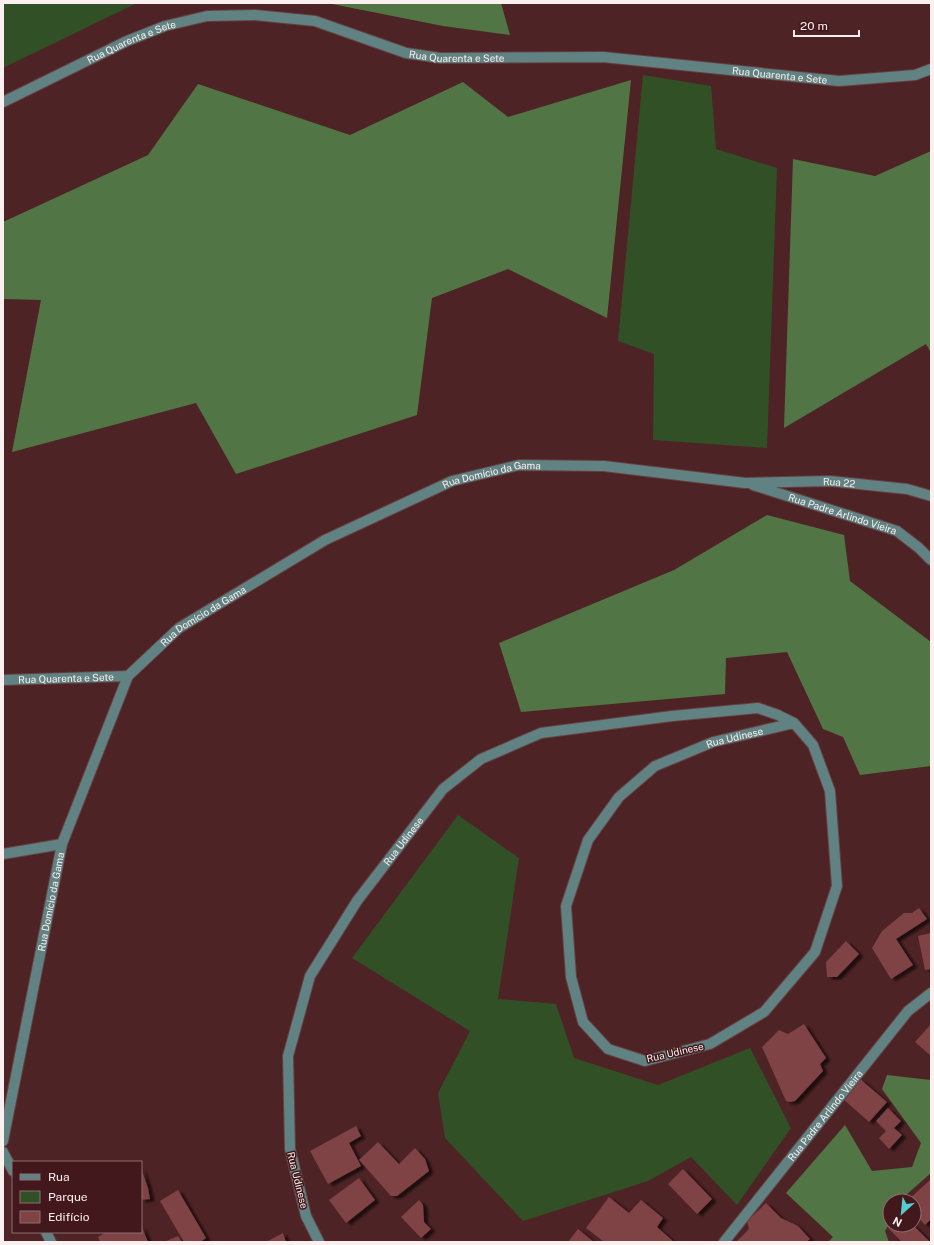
<svg xmlns="http://www.w3.org/2000/svg" width="934" height="1245" font-family="'Public Sans',sans-serif">
  <style>
    .green { fill: #325026 }
    .forest { fill: #517544 }
    .building { fill: #7f4245; filter: url(#shadow) }
    .lines { fill: none; stroke-linecap: round; stroke-linejoin: round }
    .minor-casing { stroke: #664041; stroke-width: 12 }
    .minor { stroke: #608282; stroke-width: 10 }
    .labels { text-anchor: middle; dominant-baseline: central; stroke-width: 3; stroke-linejoin: round; paint-order: stroke }
    .street-label { font-size: 10px; fill: #fbefef; stroke: #43181c }
  </style>
  <defs>
    <filter id="shadow"><feDropShadow dx="4.5" dy="2.5" stdDeviation="1" flood-color="#0009"/></filter>
  </defs>
  <rect width="100%" height="100%" fill="#4e2325"/>
  <path class="green" d="M3,3H137L3,68Z
    M643,75L711,86L716,149L777,168L767,448L653,440L654,354L618,341Z
    M458,815L519,858L498,999L556,1004L574,1058L658,1085L750,1048L791,1128L737,1205L691,1157L648,1181L523,1221L445,1138L438,1093L470,1031L352,958Z"/>
  <path class="forest" d="M327,3H501L510,35L443,26Z
    M631,80L607,318L508,269L432,298L417,415L236,474L196,403L12,452L41,300L3,299V222L148,155L198,84L350,135L463,82L508,117Z
    M931,151V353L926,344L784,428L793,159L875,176Z
    M767,515L844,535L850,581L931,642V766L860,775L843,737L823,729L787,652L726,658L725,694L521,712L499,643L674,570Z
    M887,1075L931,1080V1173L906,1195L902,1201H890V1223L885,1231L889,1242H828L833,1237L786,1193L845,1125L872,1171L912,1167L921,1143L882,1089Z"/>
  <path class="building" d="M919,908L927,919L896,939L913,965L891,979L872,948L882,931L904,913H912Z
    M931,933V969L925,970L918,936Z
    M846,941L859,954L837,977H827L826,962Z
    M804,1024L826,1058L820,1064L823,1071L795,1101L790,1102L786,1101L762,1047L779,1030L788,1034Z
    M931,1024V1056L915,1042Z
    M860,1079L887,1102L869,1122L842,1098Z
    M888,1108L901,1121L894,1128L902,1135L889,1149L879,1138L886,1131L876,1121Z
    M356,1126L361,1136L349,1143L361,1166L328,1184L310,1151Z
    M378,1142L399,1164L415,1148L425,1159L429,1171L397,1196H391L359,1160Z
    M141,1168L148,1188L150,1199L141,1200Z
    M683,1169L712,1199L697,1214L668,1184Z
    M359,1178L375,1200L346,1223L329,1200Z
    M931,1179V1219L925,1225L914,1213V1201H907Z
    M178,1190L206,1238L200,1242H184L160,1201Z
    M609,1197L629,1213L641,1200L663,1218L657,1227L674,1242H604L586,1228Z
    M419,1200L423,1205L424,1222L431,1229L421,1238L401,1217Z
    M766,1203L781,1218L798,1226L810,1239L806,1242H736L749,1229L747,1221Z
    M141,1225L148,1242H100L98,1237L106,1232H141Z
    M891,1225H913L930,1242H902L888,1228Z
    M578,1229L594,1242H568Z
    M283,1233L286,1242H266Z
    M178,1236L182,1242H164Z"/>
  <g class="lines">
    <defs>
      <g id="minor">
        <path id="s1" d="M3,102L127,41L165,26L207,16L255,15L315,21L406,53L440,58L603,57L839,81L915,75L931,69"/>
        <path id="s2" d="M753,485L897,531L919,548L931,560"/>
        <path id="s3" d="M3,680L128,676"/>
        <path d="M3,854L62,844"/>
        <path id="s4" d="M3,1141L62,844L128,676L179,628L325,540L452,481L519,465L604,466L745,483L830,481L907,489L931,496"/>
        <path d="M3,1152L13,1171"/>
        <path d="M46,1232L51,1242"/>
        <path id="s5" d="M319,1242L306,1216L290,1149L288,1056L310,976L357,901L443,789L481,759L541,733L672,716L758,708L778,715L794,723L813,745L830,791L837,886L815,952L764,1012L710,1044L645,1061L608,1049L583,1022L571,977L566,906L588,840L619,797L655,766L713,742L794,723"/>
        <path id="s6" d="M724,1242L908,1011L931,993"/>
      </g>
    </defs>
    <use href="#minor" class="minor-casing"/>
    <use href="#minor" class="minor"/>
  </g>
  <g class="labels">
    <g class="street-label">
      <text stroke="none"><textPath href="#s1" startOffset="142">Rua Quarenta e Sete</textPath></text>
      <text stroke="none"><textPath href="#s1" startOffset="478">Rua Quarenta e Sete</textPath></text>
      <text stroke="none"><textPath href="#s1" startOffset="802">Rua Quarenta e Sete</textPath></text>
      <text stroke="none"><textPath href="#s4" startOffset="904">Rua Domício da Gama</textPath></text>
      <text stroke="none"><textPath href="#s4" startOffset="1254">Rua 22</textPath></text>
      <text stroke="none"><textPath href="#s2" startOffset="94">Rua Padre Arlindo Vieira</textPath></text>
      <text stroke="none"><textPath href="#s4" startOffset="580">Rua Domício da Gama</textPath></text>
      <text stroke="none"><textPath href="#s3" startOffset="63">Rua Quarenta e Sete</textPath></text>
      <text stroke="none"><textPath href="#s5" startOffset="1775">Rua Udinese</textPath></text>
      <text stroke="none"><textPath href="#s5" startOffset="438">Rua Udinese</textPath></text>
      <text stroke="none"><textPath href="#s4" startOffset="244">Rua Domício da Gama</textPath></text>
      <text transform="translate(675 1052) rotate(-13)">Rua Udinese</text>
      <text stroke="none"><textPath href="#s6" startOffset="162">Rua Padre Arlindo Vieira</textPath></text>
      <text transform="translate(298 1180) rotate(76)">Rua Udinese</text>
    </g>
  </g>
  <rect width="934" height="1245" fill="none" stroke="#fbefef" stroke-width="8"/>
  <rect x="12" y="1161" width="130" height="72" fill="#43181c" stroke="#8d6e70"/>
  <rect x="20" y="1174" width="20" height="6" fill="#608282" stroke="#8d6e70"/>
  <text x="48" y="1181" font-size="12" fill="#fbefef">Rua</text>
  <rect x="20" y="1191" width="20" height="12" fill="#325026" stroke="#8d6e70"/>
  <text x="48" y="1201" font-size="12" fill="#fbefef">Parque</text>
  <rect x="20" y="1211" width="20" height="12" fill="#7f4245" stroke="#8d6e70"/>
  <text x="48" y="1221" font-size="12" fill="#fbefef">Edifício</text>
  <g transform="translate(902 1213) rotate(207)"><circle r="19" fill="#43181c" stroke="#8d6e70"/>
  <path d="M0-3L7 15L0 10L-7 15Z" fill="#52cdd0"/>
  <text y="-6" font-size="11" font-weight="bold" text-anchor="middle" fill="#fbefef">N</text>
  </g>
  <path d="M794 30v6h65v-6" fill="none" stroke="#fbefef" stroke-width="2"/>
  <text x="800" y="30" font-size="12" fill="#fbefef" stroke="#43181c" stroke-width="3" paint-order="stroke">20 m</text>
</svg>
